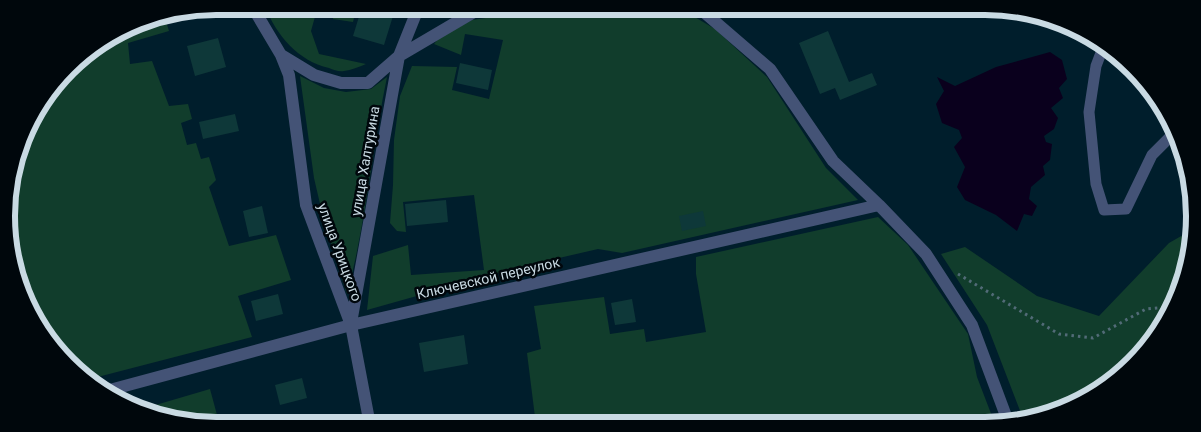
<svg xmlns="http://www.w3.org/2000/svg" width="1201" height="432" font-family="Roboto,sans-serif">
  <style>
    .green { fill: #113d2c }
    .water { fill: #0a001d }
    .building { fill: #0e3839 }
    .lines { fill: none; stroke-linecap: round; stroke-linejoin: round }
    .path { stroke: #526b77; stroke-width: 3; stroke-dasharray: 2.5 4; stroke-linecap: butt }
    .lane { stroke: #445376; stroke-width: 11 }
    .street { stroke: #445376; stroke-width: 12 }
    .labels { text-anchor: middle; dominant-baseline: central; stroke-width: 5; stroke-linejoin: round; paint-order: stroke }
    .street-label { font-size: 14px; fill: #c9dae3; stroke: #00070c }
    .rim { fill: none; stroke: #c9dae3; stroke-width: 6 }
  </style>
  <rect width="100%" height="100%" fill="#001e2c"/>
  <path class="green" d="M265,6H318L311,31L319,54L366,64C359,67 351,70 344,71C339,72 334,70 329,68C298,61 276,35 265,6Z
    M324,6H357L353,22L333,19L335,9Z
    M570,6H637L652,10L693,16L715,29L767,77L826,168L858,200L622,253L598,249L520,267L367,310L373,256L408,245L411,275L484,270L474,195L403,202L406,232L397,231L390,223L393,185L394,140L400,96L412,66L457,67L452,90L489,99L503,40L465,34L461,55L434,44L439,38L472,20Z
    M164,15L169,31L128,43L130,64L152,61L169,106L188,104L192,119L181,123L187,145L196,143L201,159L209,157L216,180L209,187L229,246L276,235L291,280L238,296L252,337L86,380L41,332L10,257L8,188L34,111L78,58L148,17Z
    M300,76L324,88L346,92L371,89L387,77C372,149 366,223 347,294L324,221L314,178Z
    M878,217L908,245L968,334L977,377L995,424L536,425L527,353L541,349L534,306L604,297L610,334L644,329L646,342L706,332L696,274V257Z
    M1190,231L1188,271L1160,332L1123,374L1066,410L1024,421L987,325L941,254L965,247L1037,296L1099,316L1169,243Z
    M210,389L220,426L161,419L142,409Z"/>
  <path class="water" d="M1050,52L1062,60L1067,79L1059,88L1063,98L1051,108L1058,118L1054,129L1044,136L1046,142L1052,144L1050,160L1043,166L1045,175L1031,187L1029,199L1037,206L1032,216L1024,214L1017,231L996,215L965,200L957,187L965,167L954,147L962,138L959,130L942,123L936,104L944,91L937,77L955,86L996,67Z"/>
  <path class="building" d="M362,7L393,16L384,45L353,36Z
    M205,8L207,14L173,22L171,14Z
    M828,31L849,82L872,73L877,85L840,100L835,88L820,94L799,43Z
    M218,38L226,67L195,76L187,46Z
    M460,63L492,70L488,90L456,83Z
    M235,114L239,131L203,139L199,122Z
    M446,200L448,222L407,226L405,204Z
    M262,206L268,233L249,237L243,211Z
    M703,211L706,226L682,231L679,216Z
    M278,294L283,314L256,321L251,301Z
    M632,299L636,322L615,325L611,303Z
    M464,335L468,364L424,372L419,343Z
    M302,378L307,398L280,405L275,385Z
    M462,419L463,425H432V424Z"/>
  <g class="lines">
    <path class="path" d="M958,274L1059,334L1093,338L1146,309L1167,307L1170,310"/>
    <path class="lane" d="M1104,45L1096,66L1089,112L1096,184L1104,210L1126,209L1152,155L1174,133"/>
    <path class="street" d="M252,6L281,55L289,75L306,205L351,325L370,425
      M695,6L698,7L770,69L833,161L879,205L926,254L972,325L1009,424
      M281,55L314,75L341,83H368L399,56L479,9L495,6
      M351,323L399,56L419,6
      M106,391L351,325L879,205"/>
  </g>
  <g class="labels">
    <g class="street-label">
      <text transform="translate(365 161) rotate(-80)">улица Халтурина</text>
      <text transform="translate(340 252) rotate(70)">улица Урицкого</text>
      <text transform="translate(488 278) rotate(-13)">Ключевской переулок</text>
    </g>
  </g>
  <path d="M0 0H1201V432H0ZM216 15H985A201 201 0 0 1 1186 216V216A201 201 0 0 1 985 417H216A201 201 0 0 1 15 216V216A201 201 0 0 1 216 15Z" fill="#00070c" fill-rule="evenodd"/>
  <path class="rim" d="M216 15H985A201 201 0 0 1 1186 216V216A201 201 0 0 1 985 417H216A201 201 0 0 1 15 216V216A201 201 0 0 1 216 15Z"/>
</svg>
